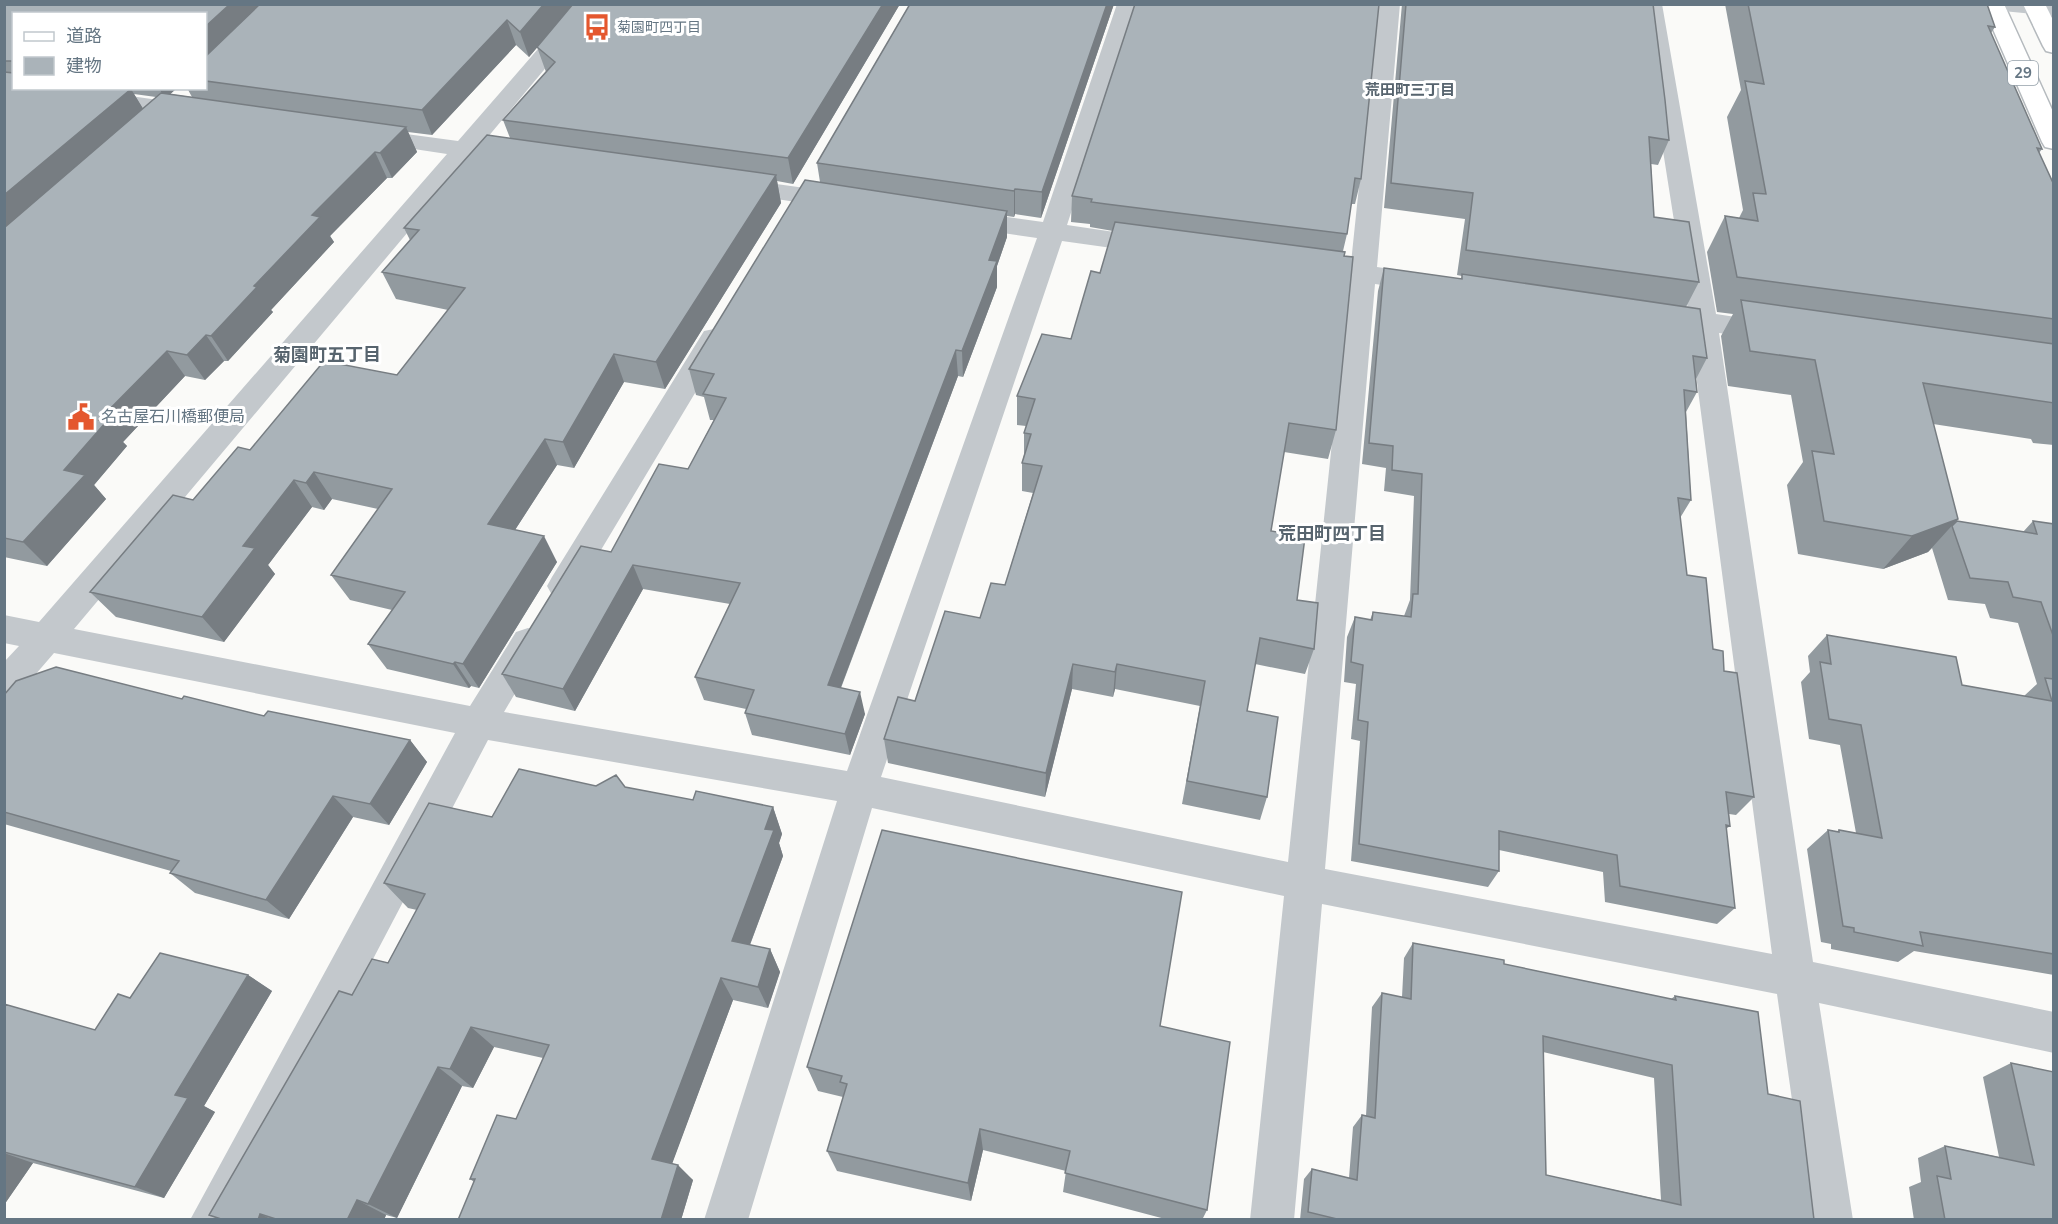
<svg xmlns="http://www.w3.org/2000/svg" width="2058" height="1224" font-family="'Nunito Sans','Noto Sans JP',sans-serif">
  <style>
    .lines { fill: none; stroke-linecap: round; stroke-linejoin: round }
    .major-casing { stroke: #b5babe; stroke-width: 3 }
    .minor { fill: #c3c8cc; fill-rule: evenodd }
    .major { fill: #fff; fill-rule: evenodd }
    .wall { fill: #929a9f; fill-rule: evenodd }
    .shaded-wall { fill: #777d82 }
    .building { fill: #aab3b9; stroke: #777d82; stroke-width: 1.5; fill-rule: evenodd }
    .labels { text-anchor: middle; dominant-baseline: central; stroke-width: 6; stroke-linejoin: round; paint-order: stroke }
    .far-poi-label { font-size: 14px; fill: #657683; stroke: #fff; text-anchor: start }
    .shield { fill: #fff; stroke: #939fa8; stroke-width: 1.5 }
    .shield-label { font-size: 15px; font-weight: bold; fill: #657683 }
    .far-neighbourhood-label { font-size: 15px; font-weight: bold; fill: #57646e; stroke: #fff }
    .poi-label { font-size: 16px; fill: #657683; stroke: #fff; text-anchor: start }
    .neighbourhood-label { font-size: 18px; font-weight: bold; fill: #57646e; stroke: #fff }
  </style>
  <rect width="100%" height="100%" fill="#fafaf8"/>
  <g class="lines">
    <defs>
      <path id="major" d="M1982,4H2004L2054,114V149L2045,147L2042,142Z
        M2023,4H2045L2054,22V53L2046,51L2043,46Z"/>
    </defs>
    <use href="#major" class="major-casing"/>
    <path class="minor" d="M577,4H599L482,144L526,151L529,156L526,161L517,163L471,157L74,629L470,706L516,632L528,628L540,632L545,642L504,712L847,771L1037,238L963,227L954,225L950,219L954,213L963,211L1043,222L1117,4H1139L1067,225L1155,238L1164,240L1168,246L1164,252L1155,254L1062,241L881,777L1288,862L1349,280L1299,272L1295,266L1299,260L1308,257L1351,263L1378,4H1400L1377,267L1435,276L1439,282L1435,288L1426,291L1375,284L1325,869L1772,954L1690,329L1648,321L1644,315L1648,309L1658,306L1688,310L1640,4H1662L1716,314L1781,324L1785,331L1781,338L1771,340L1719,333L1813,962L2054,1012V1053L1819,1003L1853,1220H1809L1777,994L1322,904L1294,1220H1250L1284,896L872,808L748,1220H704L837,801L488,740L236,1220H190L455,733L54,653L16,697L4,701V662L19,646L4,643V615L39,622L447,154L361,141L357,136L361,131L369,129L458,141Z
      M1982,4H2054V16L1992,10L1984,9Z
      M14,84V88H75L193,105L201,107L205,112L201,117L193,119L22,95L14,93L10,88Z
      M734,178L841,193L850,195L854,201L850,207L841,209L725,191L722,186L725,181Z
      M714,329L724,331L728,338L574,595L563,599L552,595L547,586L552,577L704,331Z"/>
    <use href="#major" class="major"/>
  </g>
  <path class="wall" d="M4,4H900L793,184L777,181L781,203L665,389L624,382L574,468L557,465L515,530L557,562L479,688L471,686L469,688L387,669L368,644L392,610L350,600L331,575L378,509L332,499L324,510L312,507L268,565L275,574L224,642L116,617L90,592L193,500L250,450L397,375L448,310L396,299L382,272L410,240L404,228L510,138L503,120L546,72L537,47L546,37L529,57L516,45L432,135L408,132L417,152L392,178H387L330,236L334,242L271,310L273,312L228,361H224L205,380L185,376L123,442L127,446L94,485L106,499L47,566L4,557ZM14,14H206V88H187L192,97L170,94L177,88H14ZM134,94L156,97L143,109Z
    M910,4H1114L1041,218L1015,214L1014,217L1007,216V237L997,266V287L963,377L958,376L841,688L865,714L850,755L752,735L745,713L746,709L704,700L695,677L730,604L643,589L575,711L516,697L502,674L611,552L688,469L714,420H710L704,397L696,395L689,369L820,182L817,163Z
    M1135,4L1361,179L1355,204H1351L1347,234L1343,251L1336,430L1328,459L1284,452L1271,531L1297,600L1314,649L1305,674L1255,664L1247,711L1267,797L1260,820L1182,804L1200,706L1115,689L1113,697L1072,689L1045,797L888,763L884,739L915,701L1005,585L1033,493L1022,491V463L1024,455V433L1026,426L1017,425V396L1071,339L1100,273L1113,231L1090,227V224L1071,222L1072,196Z
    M1402,4H1653L1669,140L1658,165L1651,164L1654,217L1699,282L1686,307L1707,358L1696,379L1697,392L1686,412L1691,500L1680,518L1687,575L1713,649L1724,671L1754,797L1736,815L1729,814L1730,826L1726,829L1735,908L1717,924L1605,902L1603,872L1499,850V871L1488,887L1351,861L1360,741L1351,739L1356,684L1344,682L1347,637L1355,617L1370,620L1373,612L1404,616L1410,600L1414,496L1384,491L1386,468L1362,464L1378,291L1384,268L1461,279L1462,276L1457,275L1465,219L1384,208Z
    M1725,4H1987L1995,27L1991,33L2042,149L2039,153L2054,185V445L2033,443L2031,439L1933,424L1957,521L2023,532L2033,521L2054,524V975L1914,951L1898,962L1831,949V944L1821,942L1807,849L1828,830L1836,832L1839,830L1856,833L1840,745L1809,739L1801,682L1810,672L1808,656L1827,635L1962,685L2024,696L2037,684L2018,623L1990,618L1985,604L1948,600L1932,548L1928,552L1883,569L1798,554L1787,485L1803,462L1791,395L1728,386L1721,336L1733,314L1717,312L1707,252L1725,216L1739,218L1743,210L1727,117L1741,90Z
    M4,695L182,699L264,716L410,740L427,762L389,825L353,817L289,919L195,893L170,873L171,871L4,824Z
    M596,786L625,787L693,800L773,807L782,834L779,843L783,856L750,945L770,949L780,972L768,1008L733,1000L672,1163L693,1180L681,1220H458L474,1182L470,1179L516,1119L543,1058L494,1047L473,1088L462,1086L397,1218L386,1215L384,1220H221L209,1215L352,995L388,963L417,910L408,908L384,883L492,817Z
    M1413,943L1504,964L1671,999L1675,996L1768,1094L1814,1220H1300L1304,1179L1312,1169L1349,1178L1353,1127L1362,1115L1366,1116L1372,1007L1382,993L1402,997L1404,958ZM1543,1052L1654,1078L1661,1200L1546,1175Z
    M248,975L272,991L204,1106L215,1112L164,1198L33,1163L4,1205V1004L95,1030L130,998Z
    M1160,1026L1207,1210L1202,1220H1169L1063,1192L1066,1171L983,1150L971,1201L837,1171L827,1151L843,1097L818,1091L807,1067Z
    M2011,1063L2054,1220H1914L1909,1187L1921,1182L1918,1158L1945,1146L1999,1157L1983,1077Z"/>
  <path class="shaded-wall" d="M230,4H271L206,63V26Z
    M544,4H574L529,57L520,32Z
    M883,4H900L793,184L788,158Z
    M1107,4H1114L1041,218L1042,192Z
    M507,20L516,45L432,135L422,110Z
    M159,88H177L165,99Z
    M131,89L147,115L4,238V195Z
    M406,127L417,152L392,178L380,153Z
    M375,152L387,178L330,236L334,242L271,310L273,312L228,361L211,336L254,286L312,215Z
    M776,175L781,203L665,389L656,362Z
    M1015,189V214L1014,217V191Z
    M1007,211V237L997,266V287L963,377L962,351L989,260Z
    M206,335L224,361L205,380L187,355Z
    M956,350L958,376L833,708L828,685Z
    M167,351L185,376L123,442L127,446L94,485L106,499L47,566L23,542L64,470L99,420Z
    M614,354L624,382L574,468L563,442Z
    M545,439L557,465L502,550L488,524Z
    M314,472L332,499L324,510L306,483Z
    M294,480L312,507L268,565L275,574L224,642L202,617L243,546Z
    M1958,519L1928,552L1883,569L1912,536Z
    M544,536L557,562L479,688L463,664Z
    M633,565L643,589L575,711L563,689Z
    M455,662L471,686L469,688L453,664Z
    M1073,664L1072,689L1045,797L1046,773Z
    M1117,664L1115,689L1113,697L1115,672Z
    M860,692L865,714L850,755L845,734Z
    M410,740L427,762L389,825L370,804Z
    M333,796L353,817L289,919L266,900Z
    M773,807L782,834L779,843L783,856L743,963L732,941L765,829Z
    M770,949L780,972L768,1008L758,987Z
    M248,975L272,991L204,1106L215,1112L164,1198L135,1187L175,1095Z
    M721,978L733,1000L668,1175L652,1159Z
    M471,1027L494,1047L473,1088L450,1069Z
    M438,1067L462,1086L397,1218L368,1204Z
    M980,1129L983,1150L971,1201L968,1183Z
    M4,1153L33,1163L4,1205Z
    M678,1165L693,1180L681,1220H661Z
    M357,1200L386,1215L384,1220H347Z
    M260,1214L273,1220H258Z"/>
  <path class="building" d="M4,4H230L206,26V14H14V61H4Z
    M260,4H544L520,32L507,20L422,110L206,81V56Z
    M573,4H883L788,158L503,120L555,62L537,47Z
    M910,4H1107L1042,192L1015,189L1014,191L817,163Z
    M1135,4H1379L1361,179L1355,178L1347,234L1106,204L1091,202L1092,199L1072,196Z
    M1406,4H1653L1665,100L1669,140L1649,137L1654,217L1689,222L1699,282L1466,250L1473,193L1391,183Z
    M1748,4H1987L1995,27L1988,26L2042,149L2037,148L2054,185V319L1737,277L1725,216L1758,221L1753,193L1766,194L1745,81L1764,84Z
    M4,72L14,73V88L131,89L4,195Z
    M161,93L406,127L380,153L375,152L312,215L320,217L254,286L257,287L211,336L206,335L187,355L167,351L99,420L106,422L64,470L85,475L23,542L4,538V228Z
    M487,135L776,175L656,362L614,354L563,442L545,439L488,524L544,536L463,664L455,662L453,664L368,644L405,592L331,575L392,489L314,472L306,483L294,480L243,546L255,548L202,617L90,592L173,495L193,500L238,447L250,450L324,361L397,375L465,288L382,272L419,230L404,228Z
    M805,180L1007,211L989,260L997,261L962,351L956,350L828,685L860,692L845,734L745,713L754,690L695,677L740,583L633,565L563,689L502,674L581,546L611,552L659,464L688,469L726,398L703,394L714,374L689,369Z
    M1115,222L1345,252L1344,256L1353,257L1336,430L1289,423L1271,531L1305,537L1297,600L1318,603L1314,649L1260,638L1247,711L1278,717L1267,797L1187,781L1205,681L1117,664L1115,672L1073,664L1046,773L884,739L898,697L915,701L945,611L980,618L991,583L1005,585L1042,466L1022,463L1031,434L1024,433L1035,399L1017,396L1042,334L1071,339L1091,271L1100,273Z
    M1384,268L1462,279V274L1700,309L1707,358L1693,356L1697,392L1684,390L1691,500L1678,498L1687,575L1706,578L1713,649L1723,651L1724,671L1737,673L1754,797L1726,792L1730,826L1726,825L1735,908L1620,886L1617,855L1499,831V871L1359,844L1368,722L1358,720L1363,665L1351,662L1355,617L1372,620L1373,612L1411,617L1413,594H1418L1422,474L1392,470L1393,446L1369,443Z
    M1741,300L2054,344V403L1923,383L1958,519L1912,536L1824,521L1812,451L1834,454L1815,360L1750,351Z
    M1957,521L2037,534L2033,521L2054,524V638L2041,602L2013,597L2008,582L1970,578L1952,526Z
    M1827,635L1956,657L1962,685L2052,701L2045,678L2054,679V954L1920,932L1923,946L1854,932V928L1843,926L1828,830L1839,832V830L1882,838L1861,725L1829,719L1820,662L1831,664Z
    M56,667L182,699L184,696L264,716L268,711L410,740L370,804L333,796L266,900L170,873L179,861L4,812V695L16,681Z
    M519,769L596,786L616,775L625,787L693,800L696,791L773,807L765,829L774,830L732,941L770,949L758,987L721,978L652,1159L678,1165L661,1220H458L475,1179H470L497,1115L516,1119L549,1045L471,1027L450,1069L438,1067L368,1204L357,1200L347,1220H279L260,1214L258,1220H224L209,1215L339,991L352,995L372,959L388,963L425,894L384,883L429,803L492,817Z
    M882,830L1182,892L1160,1026L1230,1042L1207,1210L1065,1173L1070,1151L980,1129L968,1183L827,1151L847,1084L840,1082L842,1076L807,1067Z
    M1413,943L1504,960V964L1676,1000L1675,996L1758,1012L1768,1094L1800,1101L1814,1220H1341L1308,1212L1312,1169L1357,1180L1362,1115L1375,1118L1382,993L1411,999ZM1543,1036L1672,1065L1681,1205L1546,1175Z
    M160,953L248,975L175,1095L188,1098L135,1187L4,1152V1004L95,1030L118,994L130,998Z
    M2011,1063L2054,1072V1220H1945L1937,1176L1951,1179L1945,1146L2034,1165Z"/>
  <defs>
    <symbol id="bus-bare" viewBox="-9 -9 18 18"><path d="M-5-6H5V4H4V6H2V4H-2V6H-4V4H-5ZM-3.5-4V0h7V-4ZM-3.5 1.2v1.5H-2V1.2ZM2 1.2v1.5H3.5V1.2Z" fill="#e4572e" stroke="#fff" stroke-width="2.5" paint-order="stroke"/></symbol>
    <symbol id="civic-bare" viewBox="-9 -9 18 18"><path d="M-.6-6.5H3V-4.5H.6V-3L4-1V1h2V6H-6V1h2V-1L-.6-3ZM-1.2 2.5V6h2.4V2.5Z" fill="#e4572e" stroke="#fff" stroke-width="2.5" paint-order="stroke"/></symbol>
  </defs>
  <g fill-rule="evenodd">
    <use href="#bus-bare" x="578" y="8" width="38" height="38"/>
    <use href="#civic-bare" x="62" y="398" width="38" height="38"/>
  </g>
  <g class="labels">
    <g class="far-poi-label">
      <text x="617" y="27">菊園町四丁目</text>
    </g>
    <rect class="shield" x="2008" y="61" width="30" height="24" rx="4.5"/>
    <g class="shield-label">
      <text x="2023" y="73">29</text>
    </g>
    <g class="far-neighbourhood-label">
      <text x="1410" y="90">荒田町三丁目</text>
    </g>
    <g class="poi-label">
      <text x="101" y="417">名古屋石川橋郵便局</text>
    </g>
    <g class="neighbourhood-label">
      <text x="327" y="355">菊園町五丁目</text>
      <text x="1332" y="534">荒田町四丁目</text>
    </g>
  </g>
  <rect width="2058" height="1224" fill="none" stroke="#657683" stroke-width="12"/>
  <rect x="12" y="12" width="195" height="78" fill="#ffffff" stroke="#c1c8cd" stroke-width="1.5"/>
  <rect x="24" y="32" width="30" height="9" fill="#ffffff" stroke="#c1c8cd" stroke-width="1.5"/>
  <text x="66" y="42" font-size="18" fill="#657683">道路</text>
  <rect x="24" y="57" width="30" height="18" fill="#aab3b9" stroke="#c1c8cd" stroke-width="1.5"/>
  <text x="66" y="72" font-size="18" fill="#657683">建物</text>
</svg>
